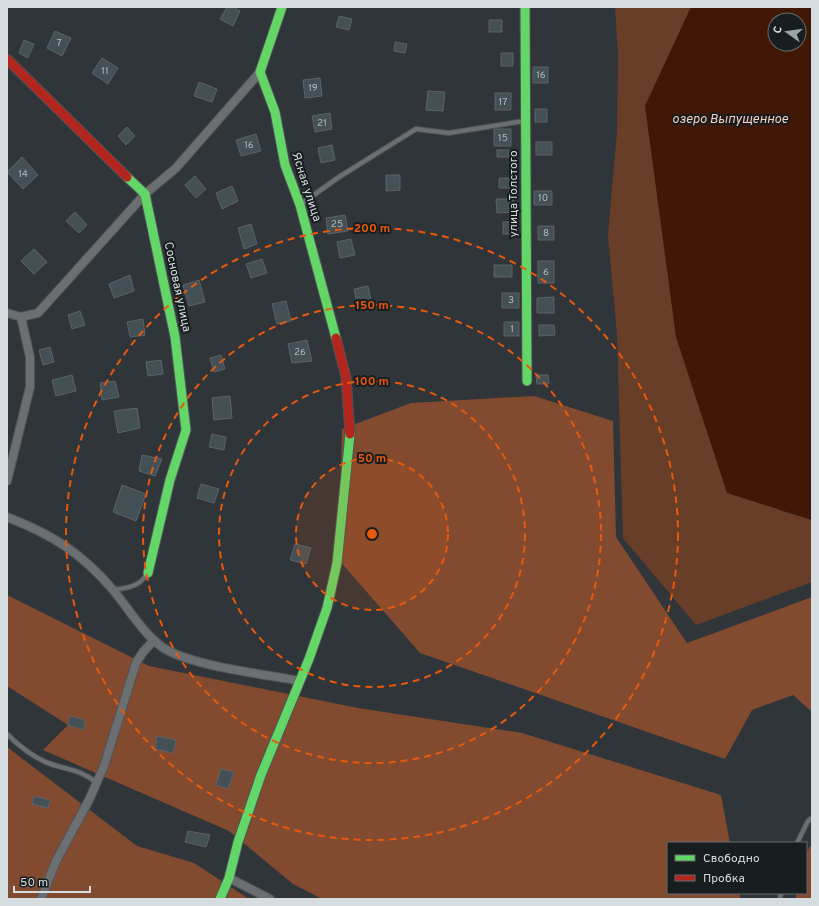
<svg xmlns="http://www.w3.org/2000/svg" width="819" height="906" font-family="Overpass,sans-serif">
  <style>
    .green { fill: #693e29 }
    .forest { fill: #824b30 }
    .water { fill: #411805; fill-rule: evenodd }
    .building { fill: #435157; stroke: #5d6266 }
    .lines { fill: none; stroke-linecap: round; stroke-linejoin: round }
    .lane-casing { stroke: #4e5357; stroke-width: 6 }
    .street-casing { stroke: #4e5357; stroke-width: 10 }
    .fast-casing { stroke: #4e5357; stroke-width: 11 }
    .jam-casing { stroke: #4e5357; stroke-width: 11 }
    .lane { stroke: #6b6f72; stroke-width: 4 }
    .street { stroke: #6b6f72; stroke-width: 8 }
    .fast { stroke: #63d668; stroke-width: 9 }
    .jam { stroke: #b3261e; stroke-width: 9 }
    .ring { fill: none; stroke: #e8590c; stroke-width: 2; stroke-dasharray: 7 5 }
    .labels { text-anchor: middle; dominant-baseline: central; stroke-width: 4; stroke-linejoin: round; paint-order: stroke }
    .number-label { font-size: 10px; fill: #b1babe }
    .street-label { font-size: 12px; fill: #d6dde1; stroke: #181d20 }
    .water-label { font-size: 13px; font-style: italic; fill: #f8d0be; stroke: #181d20 }
    .centre { fill: #e8590c; stroke: #181d20; stroke-width: 2 }
    .ring-label { font-size: 12px; text-anchor: middle; font-weight: bold; fill: #e8590c; stroke: #181d20; stroke-width: 4; stroke-linejoin: round; paint-order: stroke }
  </style>
  <rect width="100%" height="100%" fill="#303539"/>
  <path class="green" d="M615,7H691L645,106L779,510L812,520V582L696,625L623,538L617,334L608,235L617,132L618,54Z"/>
  <path class="forest" d="M534,396L613,421L616,537L687,643L812,597V712L793,695L752,710L725,759L420,653L339,560L342,429L411,403Z
    M7,595L149,666L358,708L522,733L721,795L730,843H668V893H739L741,899H322L293,884L229,831L43,750L68,725L7,686Z
    M7,747L137,846L194,863L249,899H7Z
    M812,846V899H795L797,893H806V858L809,847Z"/>
  <path class="water" d="M691,7H812V520L727,493L676,337L645,106ZM775,20H799V44H775Z"/>
  <path class="building" d="M227,7H233L240,11L233,26L220,19Z
    M339,16L352,19L349,30L336,27Z
    M489,20H502V32H489Z
    M55,31L71,38L62,56L47,48Z
    M24,40L34,44L28,58L19,53Z
    M395,42L407,44L405,53L394,51Z
    M501,53H513V66H501Z
    M102,58L118,68L108,84L92,73Z
    M533,67H548V83H533Z
    M320,78L322,96L305,98L303,80Z
    M199,82L217,89L212,102L194,96Z
    M428,91L445,92L443,111L426,110Z
    M495,93H511V110H495Z
    M535,109H547V122H535Z
    M330,113L332,129L315,132L312,116Z
    M127,127L135,136L126,145L118,136Z
    M494,129H511V146H494Z
    M256,134L261,151L241,156L236,140Z
    M536,142H552V155H536Z
    M332,145L335,160L321,163L318,148Z
    M497,150H509V157H497Z
    M22,157L38,175L23,189L7,172Z
    M386,175H400V190L386,191Z
    M195,176L206,189L196,198L185,185Z
    M499,178H512L511,188H499Z
    M232,186L238,201L222,209L216,193Z
    M534,191H552V205H534Z
    M496,199H513V212L497,213Z
    M75,212L87,225L79,233L66,221Z
    M345,215L348,231L328,234L326,218Z
    M503,222H518V234H503Z
    M251,224L257,244L244,249L238,228Z
    M538,226H554V240H538Z
    M351,239L355,255L340,258L337,242Z
    M34,249L47,262L34,274L21,261Z
    M262,259L267,273L251,278L246,264Z
    M538,261H554V283H538Z
    M494,265H512V277H494Z
    M130,275L134,291L114,298L109,284Z
    M199,280L205,302L189,306L183,285Z
    M368,286L371,301L357,304L354,289Z
    M502,293H519V308H502Z
    M554,297V313H537V298Z
    M286,301L291,321L277,324L272,304Z
    M80,311L85,325L72,329L68,315Z
    M143,319L145,335L130,337L127,322Z
    M504,322H519V336H504Z
    M539,325H554L555,335L539,336Z
    M307,340L312,361L292,363L288,344Z
    M50,347L54,362L43,365L39,350Z
    M221,355L225,369L214,372L210,358Z
    M161,360L163,374L148,376L146,362Z
    M72,375L76,391L56,396L52,380Z
    M536,375H548L549,384H537Z
    M115,381L119,397L102,400L100,383Z
    M230,396L232,418L214,420L212,398Z
    M137,408L140,428L118,433L114,411Z
    M212,434L226,437L224,450L209,447Z
    M142,455L162,459L155,476L139,471Z
    M201,484L219,489L214,503L197,498Z
    M122,485L146,494L136,521L113,512Z
    M295,544L311,548L306,564L290,560Z
    M70,716L85,720L84,730L68,725Z
    M157,736L176,740L173,753L155,749Z
    M221,769L234,772L228,789L216,785Z
    M34,796L50,800L48,808L32,804Z
    M188,831L210,835L206,847L185,842Z"/>
  <g class="lines">
    <defs>
      <path id="lane" d="M301,204L339,177L416,129L449,133L524,121
        M113,590C127,588 139,587 147,574
        M7,734C19,746 33,757 48,763C67,770 80,769 97,783
        M797,843L808,821L812,818
        M780,899L781,893"/>
      <path id="street" d="M7,313L21,317L38,313L145,194L176,168L260,72
        M7,481L30,387V357L21,317
        M7,517C51,534 82,553 113,590C129,609 142,632 162,647C190,666 264,674 300,681
        M229,878L270,899
        M41,899L56,861L89,800L104,766L136,663L143,652L154,640"/>
      <path id="fast" d="M282,7L260,72L275,112L285,165L300,205L336,338
        M525,7L527,381
        M127,177L145,194L175,337L186,430L170,480L148,573
        M220,899L229,878L238,842L261,775L309,659L327,608L337,563L350,434"/>
      <path id="jam" d="M7,59L127,177
        M336,338L346,377L350,434"/>
    </defs>
    <use href="#lane" class="lane-casing"/>
    <use href="#street" class="street-casing"/>
    <use href="#fast" class="fast-casing"/>
    <use href="#jam" class="jam-casing"/>
    <use href="#lane" class="lane"/>
    <use href="#street" class="street"/>
    <use href="#fast" class="fast"/>
    <use href="#jam" class="jam"/>
  </g>
  <circle cx="372" cy="534" r="76" fill="#e8590c" fill-opacity=".12"/>
  <g class="ring">
    <circle cx="372" cy="534" r="76"/>
    <circle cx="372" cy="534" r="153"/>
    <circle cx="372" cy="534" r="229"/>
    <circle cx="372" cy="534" r="306"/>
  </g>
  <g class="labels">
    <g class="number-label">
      <text x="59" y="43">7</text>
      <text x="105" y="71">11</text>
      <text x="541" y="75">16</text>
      <text x="313" y="88">19</text>
      <text x="503" y="102">17</text>
      <text x="322" y="123">21</text>
      <text x="503" y="138">15</text>
      <text x="249" y="145">16</text>
      <text x="23" y="174">14</text>
      <text x="543" y="198">10</text>
      <text x="337" y="224">25</text>
      <text x="546" y="233">8</text>
      <text x="546" y="272">6</text>
      <text x="511" y="300">3</text>
      <text x="512" y="329">1</text>
      <text x="300" y="352">26</text>
    </g>
    <g class="street-label">
      <text transform="translate(306 187) rotate(72)">Ясная улица</text>
      <text transform="translate(514 194) rotate(-90)">улица Толстого</text>
      <text transform="translate(177 287) rotate(78)">Сосновая улица</text>
    </g>
    <g class="water-label">
      <text x="730" y="120">озеро Выпущенное</text>
    </g>
  </g>
  <circle cx="372" cy="534" r="6" class="centre"/>
  <g class="ring-label">
    <text x="372" y="232">200 m</text>
    <text x="372" y="309">150 m</text>
    <text x="372" y="385">100 m</text>
    <text x="372" y="462">50 m</text>
  </g>
  <rect width="819" height="906" fill="none" stroke="#d6dde1" stroke-width="16"/>
  <rect x="667" y="842" width="140" height="52" fill="#181d20" stroke="#646a6d"/>
  <rect x="675" y="855" width="20" height="6" fill="#63d668" stroke="#646a6d"/>
  <text x="703" y="862" font-size="12" fill="#d6dde1">Свободно</text>
  <rect x="675" y="875" width="20" height="6" fill="#b3261e" stroke="#646a6d"/>
  <text x="703" y="882" font-size="12" fill="#d6dde1">Пробка</text>
  <g transform="translate(787 32) rotate(284)"><circle r="19" fill="#181d20" stroke="#646a6d"/>
  <path d="M0-3L7 15L0 10L-7 15Z" fill="#9ca2a6"/>
  <text y="-6" font-size="11" font-weight="bold" text-anchor="middle" fill="#d6dde1">С</text>
  </g>
  <path d="M14 886v6h76v-6" fill="none" stroke="#d6dde1" stroke-width="2"/>
  <text x="20" y="886" font-size="12" fill="#d6dde1" stroke="#181d20" stroke-width="3" paint-order="stroke">50 m</text>
</svg>
